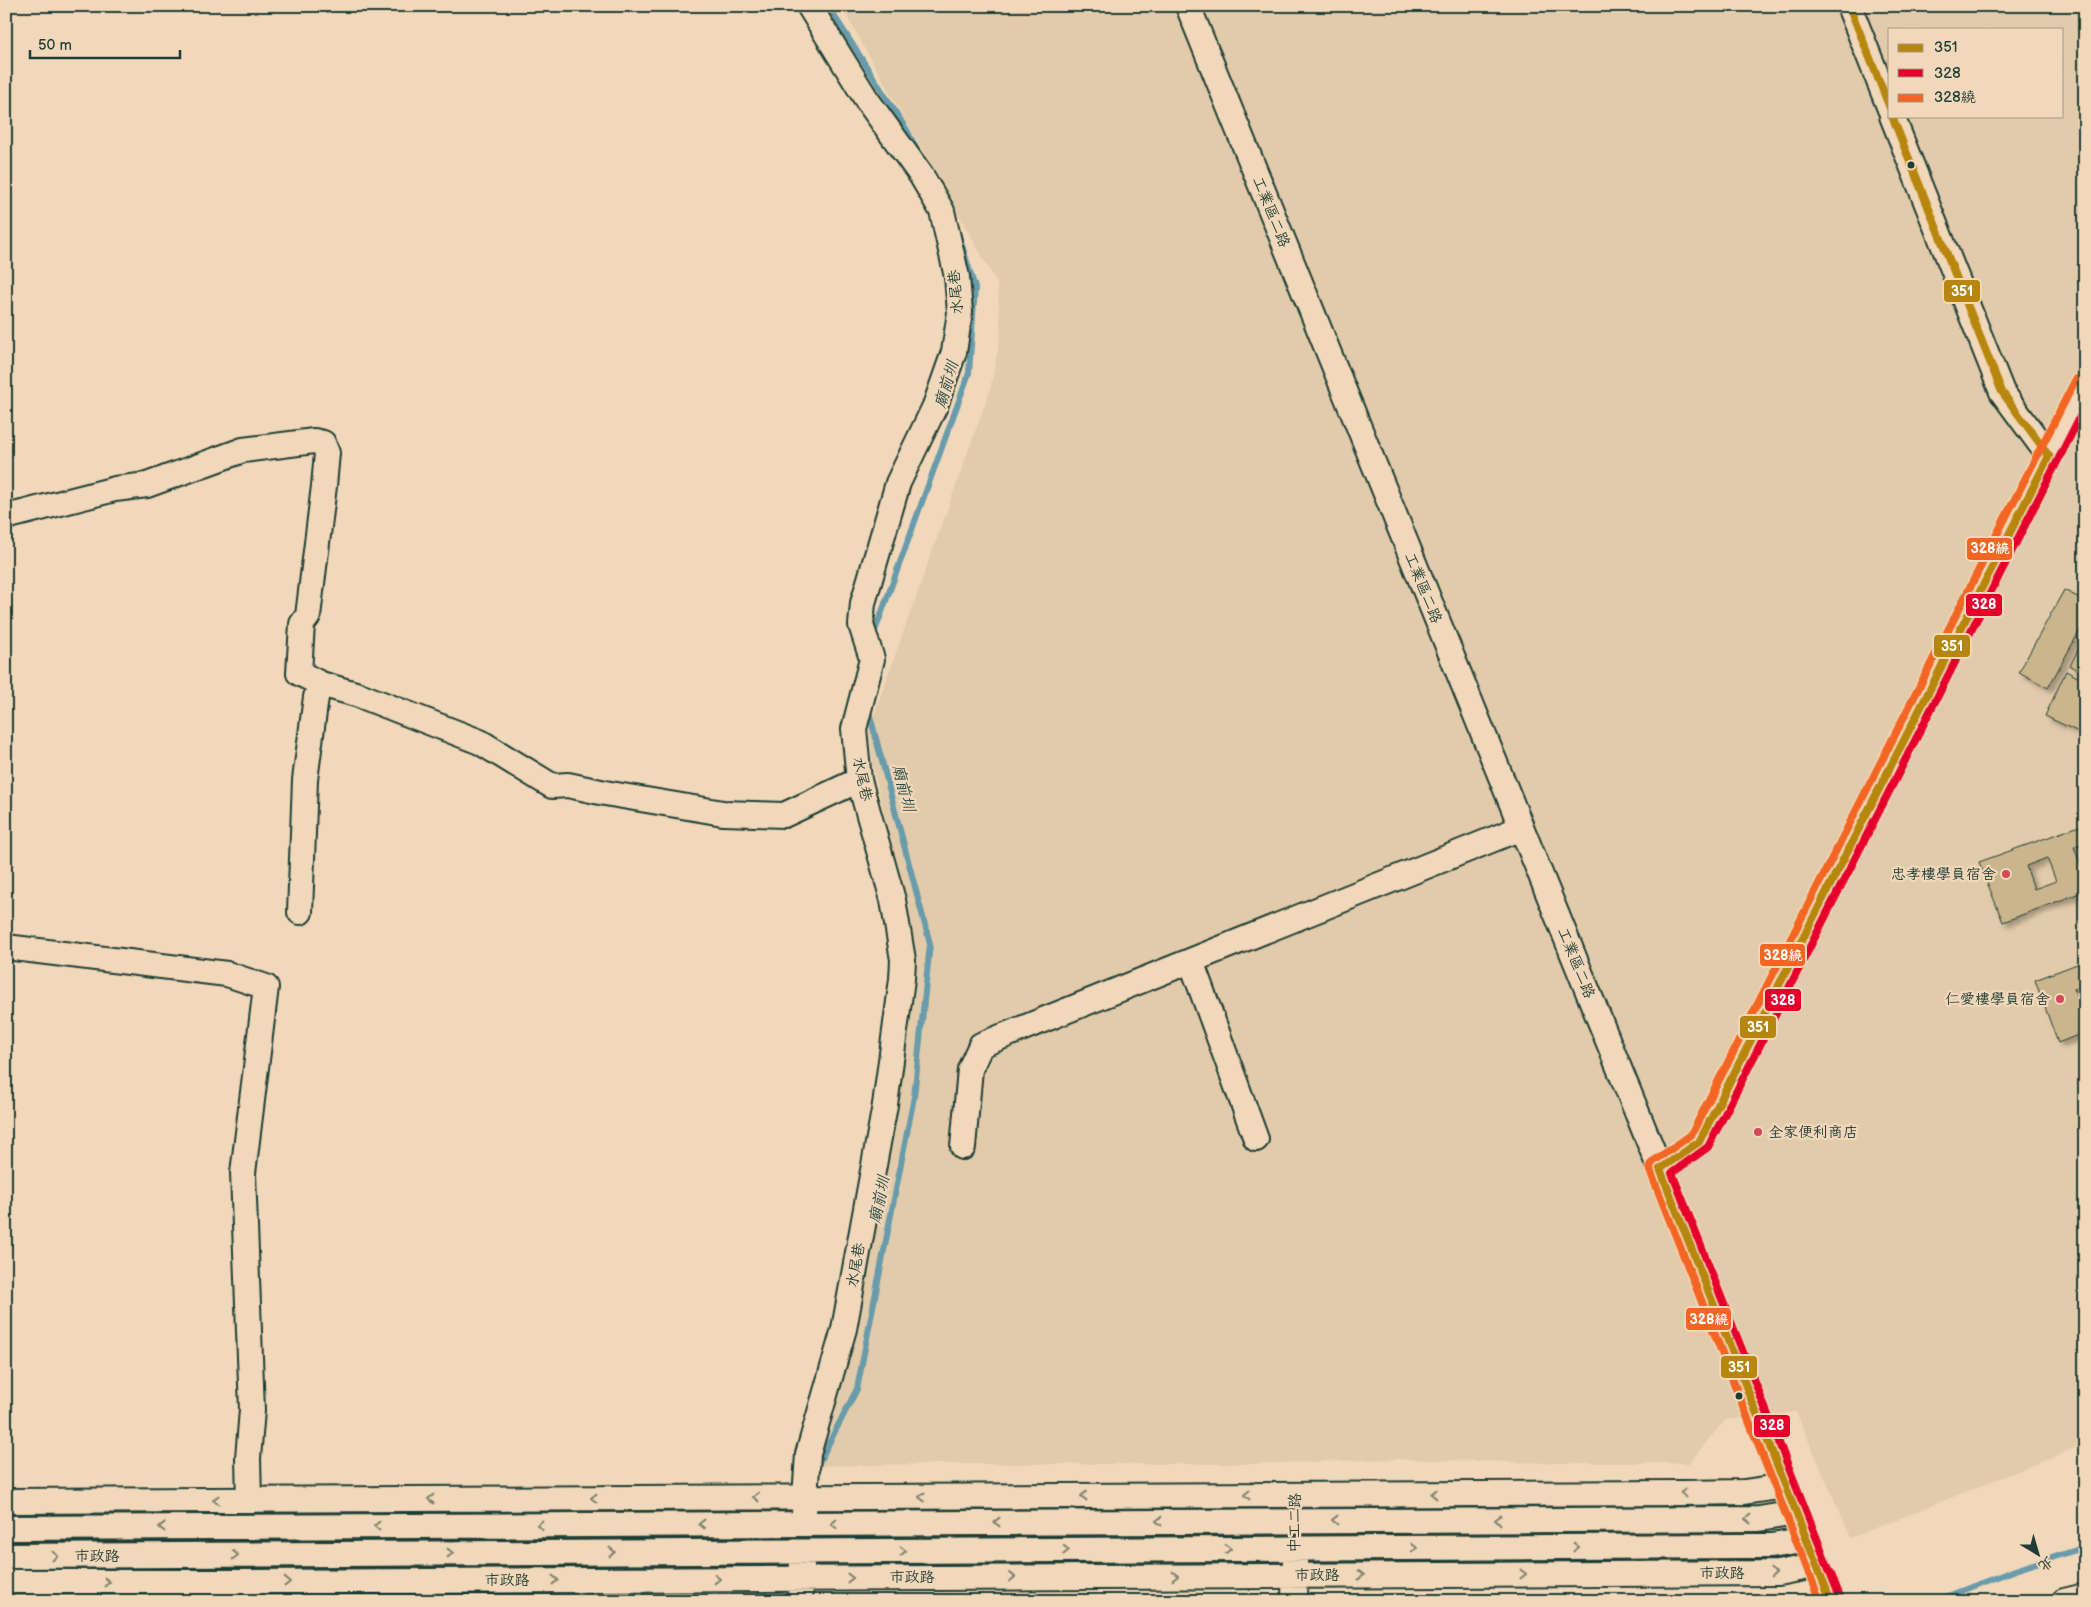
<svg xmlns="http://www.w3.org/2000/svg" width="2091" height="1607" font-family="'Balsamiq Sans','LXGW WenKai TC',sans-serif">
  <style>
    .built { fill: #e2cbaa; fill-rule: evenodd }
    .lines { fill: none; stroke-linecap: round; stroke-linejoin: round }
    .stream { stroke: #689bab; stroke-width: 6 }
    .building { fill: #cbb58c; stroke: #1f3d34; fill-rule: evenodd; filter: url(#shadow) }
    .minor-casing { stroke: #1f3d34; stroke-width: 28 }
    .minor { stroke: #f2d8ba; stroke-width: 24 }
    .bus-1-casing { stroke: #f2d8ba; stroke-width: 11 }
    .bus-2-casing { stroke: #f2d8ba; stroke-width: 11 }
    .bus-3-casing { stroke: #f2d8ba; stroke-width: 11 }
    .bus-1 { stroke: #b68610; stroke-width: 8 }
    .bus-2 { stroke: #e4002b; stroke-width: 8 }
    .bus-3 { stroke: #f26522; stroke-width: 8 }
    .oneway { stroke: #7e8370 }
    .bus-dot { fill: #1f3d34; stroke: #f2d8ba; stroke-width: 2 }
    .poi-dot { fill: #d1495b; stroke: #f2d8ba; stroke-width: 2 }
    .labels { text-anchor: middle; dominant-baseline: central; stroke-width: 4.5; stroke-linejoin: round; paint-order: stroke }
    .street-label { font-size: 15px; fill: #1f3d34; stroke: #f2d8ba }
    .poi-label { font-size: 15px; fill: #1f3d34; stroke: #f2d8ba; text-anchor: end }
    .water-label { font-size: 16px; font-style: italic; fill: #2b4d48; stroke: #f2d8ba }
    .line-badge { stroke: #f2d8ba; stroke-width: 2 }
    .badge-label { font-size: 14px; text-anchor: middle; font-weight: bold; fill: #fff }
  </style>
  <defs>
    <filter id="shadow"><feDropShadow dx="4.5" dy="4.5" stdDeviation="2.5" flood-color="#0004"/></filter>
  </defs>
  <rect width="100%" height="100%" fill="#f2d8ba"/>
  <filter id="ink" filterUnits="userSpaceOnUse"><feTurbulence type="fractalNoise" baseFrequency=".02" numOctaves="2"/><feDisplacementMap in="SourceGraphic" scale="10" xChannelSelector="R" yChannelSelector="G"/><feConvolveMatrix kernelMatrix="1 2 1 2 8 2 1 2 1" color-interpolation-filters="sRGB"/></filter>
  <g filter="url(#ink)">
    <path class="built" d="M841,6H2085V1444L1851,1538L1796,1412L1725,1420L1689,1463H1544L1397,1459L1252,1464H939L816,1466L866,1274L901,885L872,764L869,728L990,390L1001,333L997,283ZM1890,29H2062V116H1890Z"/>
    <g class="lines">
      <path class="stream" d="M828,6L907,130L919,154
        M875,638V631L969,373L975,288L958,232
        M816,1468L857,1389L914,1097L930,944L868,708
        M763,1601L775,1556
        M1935,1601L2015,1570L2085,1547"/>
    </g>
    <path class="building" d="M2064,590L2085,601V621L2048,688L2019,672Z
      M2085,635V674L2070,666Z
      M2066,671L2085,681V735L2045,716Z
      M2085,824V842L2074,847L2082,868L2085,867V891L2003,922L1979,862ZM2047,858L2056,881L2034,889L2026,866Z
      M2085,961V985L2074,989L2082,1010L2085,1009V1032L2058,1043L2035,980Z"/>
    <g class="lines">
      <defs>
        <path id="minor" d="M1188,6L1660,1169
          M1849,6L1890,109
          M1892,116L2002,392L2049,456
          M6,517L115,489L147,485L243,450L314,441L323,443L327,453L324,486L308,616L302,624L299,673L321,684L359,695L480,742L552,786L568,785L605,793L723,813L784,815L859,780
          M300,912L305,780L316,697L321,684
          M6,947L227,974L266,987L243,1173L252,1410L248,1458L249,1500
          M1191,961L1256,1139
          M963,1147L970,1069L981,1045L1521,828
          M1790,1499L1660,1169L1699,1142L2085,384
          M6,1501L1681,1493L1744,1492L1785,1486
          M804,1512L808,1454L844,1329L885,1105L902,979L903,960L893,900L859,780L854,729L872,659L861,625L863,603L898,483L935,406L954,352L960,312L957,277L942,211L921,175L867,100L809,6
          M6,1528L1759,1519L1796,1513
          M1812,1551L1831,1601
          M6,1556L1740,1546H1771L1808,1540
          M6,1582H252L1778,1573L1818,1565
          M800,1601L802,1563
          M1294,1601L1295,1560
          M2064,1601L2085,1596"/>
      </defs>
      <use href="#minor" class="minor-casing"/>
      <use href="#minor" class="minor"/>
      <defs>
        <path id="bus-1" d="M1849,6L1890,108
          M1892,116L2002,392L2049,456
          M1831,1601L1660,1169L1699,1142L2049,456"/>
        <path id="bus-2" d="M1840,1597L1672,1173L1708,1147L2085,407"/>
        <path id="bus-3" d="M1820,1601L1651,1173L1650,1166L1654,1161L1691,1135L2076,379"/>
      </defs>
      <use href="#bus-1" class="bus-1-casing"/>
      <use href="#bus-2" class="bus-2-casing"/>
      <use href="#bus-3" class="bus-3-casing"/>
      <use href="#bus-1" class="bus-1"/>
      <use href="#bus-2" class="bus-2"/>
      <use href="#bus-3" class="bus-3"/>
    </g>
    <defs><path id="oneway-chevron" d="M-2-3.5L2.5 0L-2 3.5" fill="none" stroke-width="1.6" stroke-linecap="round" stroke-linejoin="round" transform="scale(1.25)"/></defs>
    <g class="oneway">
      <use href="#oneway-chevron" transform="translate(1684 1493) rotate(179)"/>
      <use href="#oneway-chevron" transform="translate(1434 1494) rotate(180)"/>
      <use href="#oneway-chevron" transform="translate(1247 1495) rotate(179)"/>
      <use href="#oneway-chevron" transform="translate(1084 1496) rotate(180)"/>
      <use href="#oneway-chevron" transform="translate(756 1497) rotate(180)"/>
      <use href="#oneway-chevron" transform="translate(922 1497) rotate(180)"/>
      <use href="#oneway-chevron" transform="translate(594 1498) rotate(180)"/>
      <use href="#oneway-chevron" transform="translate(431 1499) rotate(180)"/>
      <use href="#oneway-chevron" transform="translate(216 1500) rotate(180)"/>
      <use href="#oneway-chevron" transform="translate(1748 1519) rotate(-180)"/>
      <use href="#oneway-chevron" transform="translate(1335 1520) rotate(-180)"/>
      <use href="#oneway-chevron" transform="translate(1498 1520) rotate(180)"/>
      <use href="#oneway-chevron" transform="translate(1159 1521) rotate(180)"/>
      <use href="#oneway-chevron" transform="translate(997 1522) rotate(180)"/>
      <use href="#oneway-chevron" transform="translate(702 1524) rotate(180)"/>
      <use href="#oneway-chevron" transform="translate(834 1524) rotate(178)"/>
      <use href="#oneway-chevron" transform="translate(540 1525) rotate(180)"/>
      <use href="#oneway-chevron" transform="translate(377 1526) rotate(180)"/>
      <use href="#oneway-chevron" transform="translate(162 1527) rotate(180)"/>
      <use href="#oneway-chevron" transform="translate(1576 1547)"/>
      <use href="#oneway-chevron" transform="translate(1414 1548)"/>
      <use href="#oneway-chevron" transform="translate(1228 1549)"/>
      <use href="#oneway-chevron" transform="translate(1066 1550)"/>
      <use href="#oneway-chevron" transform="translate(903 1551)"/>
      <use href="#oneway-chevron" transform="translate(612 1552)"/>
      <use href="#oneway-chevron" transform="translate(450 1553)"/>
      <use href="#oneway-chevron" transform="translate(235 1555)"/>
      <use href="#oneway-chevron" transform="translate(55 1556)"/>
      <use href="#oneway-chevron" transform="translate(1773 1573) rotate(-3)"/>
      <use href="#oneway-chevron" transform="translate(1523 1574)"/>
      <use href="#oneway-chevron" transform="translate(1361 1575)"/>
      <use href="#oneway-chevron" transform="translate(1175 1576)"/>
      <use href="#oneway-chevron" transform="translate(1012 1577)"/>
      <use href="#oneway-chevron" transform="translate(850 1578)"/>
      <use href="#oneway-chevron" transform="translate(717 1579)"/>
      <use href="#oneway-chevron" transform="translate(555 1580)"/>
      <use href="#oneway-chevron" transform="translate(107 1582)"/>
      <use href="#oneway-chevron" transform="translate(287 1582)"/>
    </g>
  </g>
  <g class="bus-dot">
    <circle cx="1911" cy="165" r="4.5"/>
    <circle cx="1739" cy="1396" r="4.5"/>
  </g>
  <g class="poi-dot">
    <circle cx="2006" cy="874" r="5"/>
    <circle cx="2060" cy="999" r="5"/>
    <circle cx="1758" cy="1132" r="5"/>
  </g>
  <g class="labels">
    <g class="street-label">
      <text transform="translate(1271 212) rotate(68)">工業區二路</text>
      <text transform="translate(956 292) rotate(-95)">水尾巷</text>
      <text transform="translate(1423 588) rotate(68)">工業區二路</text>
      <text transform="translate(862 779) rotate(78)">水尾巷</text>
      <text transform="translate(1576 963) rotate(68)">工業區二路</text>
      <text transform="translate(856 1265) rotate(-80)">水尾巷</text>
      <text transform="translate(1295 1523) rotate(-89)">中工二路</text>
      <text x="97" y="1556">市政路</text>
      <text x="1722" y="1573">市政路</text>
      <text x="1317" y="1575">市政路</text>
      <text x="912" y="1577">市政路</text>
      <text x="507" y="1580">市政路</text>
    </g>
    <g class="poi-label">
      <text x="1996" y="874">忠孝樓學員宿舍</text>
      <text x="2050" y="999">仁愛樓學員宿舍</text>
      <text x="1768" y="1132" text-anchor="start">全家便利商店</text>
    </g>
    <g class="water-label">
      <text transform="translate(947 385) rotate(-74)">廟前圳</text>
      <text transform="translate(903 788) rotate(75)">廟前圳</text>
      <text transform="translate(880 1200) rotate(-79)">廟前圳</text>
    </g>
  </g>
  <g class="line-badge">
    <rect x="1943" y="279" width="38" height="24" rx="5" fill="#b68610"/>
    <rect x="1966" y="537" width="47" height="24" rx="5" fill="#f26522"/>
    <rect x="1965" y="593" width="38" height="24" rx="5" fill="#e4002b"/>
    <rect x="1933" y="634" width="38" height="24" rx="5" fill="#b68610"/>
    <rect x="1759" y="943" width="47" height="24" rx="5" fill="#f26522"/>
    <rect x="1764" y="988" width="38" height="24" rx="5" fill="#e4002b"/>
    <rect x="1739" y="1015" width="38" height="24" rx="5" fill="#b68610"/>
    <rect x="1685" y="1307" width="47" height="24" rx="5" fill="#f26522"/>
    <rect x="1720" y="1355" width="38" height="24" rx="5" fill="#b68610"/>
    <rect x="1753" y="1414" width="38" height="24" rx="5" fill="#e4002b"/>
  </g>
  <g class="badge-label">
    <text x="1962" y="296">351</text>
    <text x="1990" y="553">328繞</text>
    <text x="1984" y="609">328</text>
    <text x="1952" y="651">351</text>
    <text x="1783" y="960">328繞</text>
    <text x="1783" y="1005">328</text>
    <text x="1758" y="1032">351</text>
    <text x="1709" y="1324">328繞</text>
    <text x="1739" y="1372">351</text>
    <text x="1772" y="1430">328</text>
  </g>
  <rect width="2091" height="1607" fill="none" stroke="#f2d8ba" stroke-width="25"/>
  <rect x="12" y="12" width="2066" height="1582" fill="none" stroke="#1f3d34" stroke-width="2" filter="url(#ink)"/>
  <rect x="1888" y="28" width="175" height="90" fill="#f2d8ba" stroke="#9e9a84"/>
  <rect x="1898" y="44" width="25" height="8" fill="#b68610" stroke="#9e9a84"/>
  <text x="1934" y="52" font-size="15" fill="#1f3d34">351</text>
  <rect x="1898" y="69" width="25" height="8" fill="#e4002b" stroke="#9e9a84"/>
  <text x="1934" y="78" font-size="15" fill="#1f3d34">328</text>
  <rect x="1898" y="94" width="25" height="8" fill="#f26522" stroke="#9e9a84"/>
  <text x="1934" y="102" font-size="15" fill="#1f3d34">328繞</text>
  <g transform="translate(2038 1554) rotate(142)" stroke="#f2d8ba" stroke-width="4" paint-order="stroke">
  <path d="M0-4L9 19L0 12L-9 19Z" fill="#1f3d34"/>
  <text y="-8" font-size="14" font-weight="bold" text-anchor="middle" fill="#1f3d34">北</text>
  </g>
  <path d="M30 50v8h150v-8" fill="none" stroke="#1f3d34" stroke-width="2.5"/>
  <text x="38" y="50" font-size="15" fill="#1f3d34" stroke="#f2d8ba" stroke-width="4" paint-order="stroke">50 m</text>
</svg>
